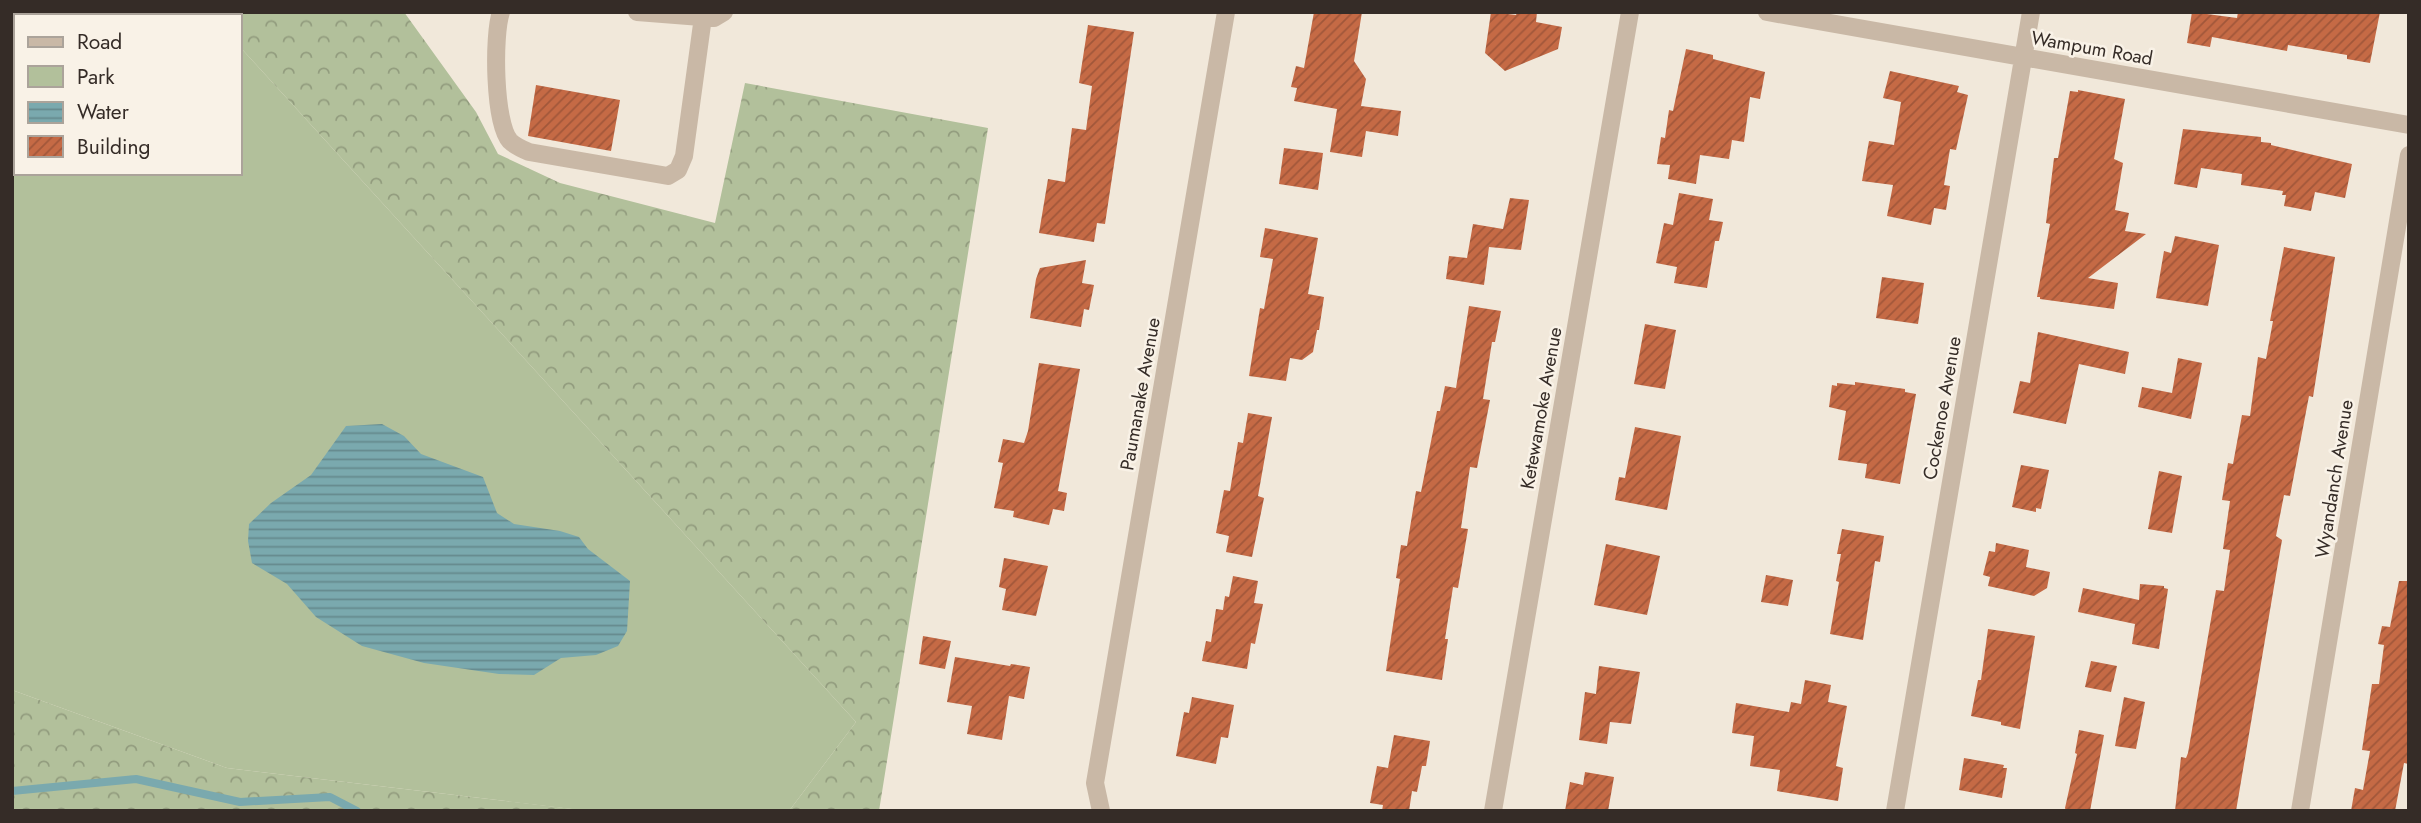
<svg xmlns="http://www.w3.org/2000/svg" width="2421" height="823" font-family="Jost,sans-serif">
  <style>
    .green { fill: #b2c09b }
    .forest { fill: url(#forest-crowns) }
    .water { fill: url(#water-rules) }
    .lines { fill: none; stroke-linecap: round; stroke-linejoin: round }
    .stream { stroke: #7aa9ae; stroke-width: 8 }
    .building { fill: url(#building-hatch) }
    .minor { stroke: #c9b8a6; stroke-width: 18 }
    .labels { text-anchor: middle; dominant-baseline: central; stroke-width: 5; stroke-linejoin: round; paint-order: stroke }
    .street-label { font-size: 19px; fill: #352c27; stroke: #f9f2e7 }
  </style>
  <defs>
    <pattern id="forest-crowns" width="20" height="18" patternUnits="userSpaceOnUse" patternTransform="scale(1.75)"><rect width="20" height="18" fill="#b2c09b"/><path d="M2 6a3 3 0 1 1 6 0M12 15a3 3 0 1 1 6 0" fill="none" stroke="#929c7e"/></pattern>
    <pattern id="water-rules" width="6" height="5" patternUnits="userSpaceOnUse" patternTransform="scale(1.75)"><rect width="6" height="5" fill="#7aa9ae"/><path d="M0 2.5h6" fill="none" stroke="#658a8e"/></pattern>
    <pattern id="building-hatch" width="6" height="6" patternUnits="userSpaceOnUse" patternTransform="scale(1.75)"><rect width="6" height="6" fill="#c56a45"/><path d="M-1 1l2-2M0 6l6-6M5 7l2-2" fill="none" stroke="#a1573a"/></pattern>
  </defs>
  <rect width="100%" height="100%" fill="#f1e8da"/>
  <path class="green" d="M12,12H208L211,16H16V173H240V47L856,722L789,811H589L227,768L12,690Z"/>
  <path class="forest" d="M208,12H404L476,112L498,154L560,183L715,223L745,83L988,128L879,811H789L856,722L240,47V16H211Z
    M12,690L227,768L590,811H12Z"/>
  <path class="water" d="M382,424L404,436L421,454L483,477L497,513L514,524L560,531L579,537L588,549L630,581L627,631L618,646L596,655L561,658L534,675L499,674L424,663L362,646L316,617L287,584L252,563L248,541L249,524L271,503L311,475L346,426Z"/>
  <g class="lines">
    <path class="stream" d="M12,791L136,779L240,802L330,797L357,811"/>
  </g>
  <path class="building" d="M1314,12H1362L1354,61L1366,79L1361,106L1401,111L1398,136L1366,131L1362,157L1330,152L1337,109L1294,101L1297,88L1291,87L1296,66L1304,68Z
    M1491,12L1516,15L1517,12H1537L1536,22L1562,27L1558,49L1505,71L1485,53Z
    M2192,12L2237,18L2238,12H2380L2370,63L2347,59V55L2288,45L2287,51L2212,37L2210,47L2187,43Z
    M1088,25L1134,32L1105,224L1097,223L1094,242L1039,233L1048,179L1065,182L1072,128L1086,130L1092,86L1079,83Z
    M1686,49L1713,55V59L1765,72L1760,99L1750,97L1744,142L1732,140L1729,159L1700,155L1696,184L1668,179L1670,165L1657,164L1661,137L1665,138L1669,110L1673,111Z
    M1890,71L1959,86L1957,92L1968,95L1956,150L1950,149L1944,185L1950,186L1946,210L1934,208L1931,225L1887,216L1893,185L1862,181L1869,141L1894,145L1901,102L1883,98Z
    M536,85L620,100L611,151L528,136Z
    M2078,90L2125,99L2114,159L2123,163L2115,210L2129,213L2125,231L2146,234L2088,278L2118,283L2114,309L2040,299V297H2037L2050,224L2046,223L2054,158H2058L2070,91L2078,92Z
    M2183,129L2261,137V142L2271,143V145L2352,164L2345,198L2315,192L2311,211L2284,206L2286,195H2282L2283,191L2241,185L2242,174L2201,168L2197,188L2174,184Z
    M1284,148L1323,153L1318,190L1279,184Z
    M1679,193L1713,199L1709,220L1723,222L1719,241H1715L1707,288L1674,283L1677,267L1656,263L1664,223L1673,225Z
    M1510,198L1529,200L1521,250L1489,247L1484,285L1446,279L1449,256L1467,258L1473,224L1503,229Z
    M1265,228L1318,238L1308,294L1324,297L1319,330H1317L1313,352L1302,360L1290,358L1286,381L1249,376L1260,308L1264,309L1273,259L1260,257Z
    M2175,236L2219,245L2208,306L2156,298L2164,251L2171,253Z
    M2284,247L2335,257L2313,397L2309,396L2290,496L2284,495L2276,536L2282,540L2278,563L2236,811H2175L2181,757L2186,758L2188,753L2216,590L2224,591L2230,550L2223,549L2230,501L2222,500L2228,463L2233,464L2242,415L2250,416L2258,357L2266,359L2273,321H2270Z
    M1086,260L1082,283L1094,285L1089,310L1084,309L1081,327L1030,318L1036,279L1040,268Z
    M1882,277L1924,283L1918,324L1876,318Z
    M1469,306L1501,311L1495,342H1492L1483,399L1490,400L1477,468L1470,467L1461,528L1468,529L1458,588L1453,587L1445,639H1448L1442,680L1386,671L1400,579L1396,578L1401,545L1407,546L1416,491L1421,492L1437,411H1440L1445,386L1456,388Z
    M1645,324L1676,330L1665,389L1634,384Z
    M2038,332L2129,352L2125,374L2079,364L2066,424L2013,413L2020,381L2030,383Z
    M2178,358L2202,363L2191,419L2138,407L2142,387L2172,393Z
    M1039,363L1080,369L1058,491L1067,493L1064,511L1053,509L1049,525L1013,517L1014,511L994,508L1003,463L998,462L1003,439L1024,443L1028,431Z
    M1855,382L1905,389V392L1916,394L1900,484L1865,478L1867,464L1838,460L1846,411L1829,407L1832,385L1837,386V383L1855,385Z
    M1248,413L1272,417L1258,496L1264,498L1252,557L1226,552L1229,536L1216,533L1224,490L1230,491L1238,442L1243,443Z
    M1635,427L1681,436L1667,510L1615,500L1619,477L1625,478Z
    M2021,465L2049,470L2041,509L2036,508V512L2012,507Z
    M2159,471L2182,476L2172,533L2148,529Z
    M1842,529L1884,536L1880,562L1875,561L1863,640L1830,634L1839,582L1836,581L1841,554H1837Z
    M1996,543L2029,550L2026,567L2050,572L2047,588L2034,596L1988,586L1990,577L1983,575L1989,551L1995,552Z
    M1606,544L1660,556L1647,615L1594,605Z
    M1004,558L1048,566L1036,616L1002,610L1006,589L999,587Z
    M1766,575L1793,580L1788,606L1761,602Z
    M1233,576L1258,581L1254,603L1263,604L1255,644L1251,643L1247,669L1202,661L1206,641L1211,642L1216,609L1223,610L1225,596L1229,597Z
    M2399,581H2409V764L2404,763L2395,811H2351L2355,788L2363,790L2370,751L2362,750L2372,684H2379L2384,645L2378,644L2382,626L2390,627Z
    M2140,584L2164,586V588L2168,589L2159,649L2132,644L2135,624L2078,612L2083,588L2139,600Z
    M1988,629L2035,636L2020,729L2001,725V722L1971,716L1978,680H1981Z
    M923,636L951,641L945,669L919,664Z
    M955,657L1010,666L1011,664L1030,667L1024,699L1009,696L1002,740L967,734L972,706L947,702Z
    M2091,661L2117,666L2111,692L2085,687Z
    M1599,666L1640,672L1631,724L1610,722L1607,744L1579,740L1585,692L1596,694Z
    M1805,680L1831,685L1828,702L1847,706L1836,766L1843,768L1838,801L1777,791L1780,770L1750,766L1754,736L1732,733L1736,703L1789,712L1791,702L1801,704Z
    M1192,697L1234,705L1228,738L1221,737L1216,764L1176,756L1184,712L1189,713Z
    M2124,697L2145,702L2136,749L2115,746Z
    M2079,730L2104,735L2090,811H2066L2065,808L2077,754L2075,753Z
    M1394,735L1430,741L1426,766H1422L1417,792L1412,791L1409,811H1382L1383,805L1370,803L1377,766L1388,768Z
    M1964,758L2004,765L2003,768H2007L2002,798L1959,790Z
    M1585,772L1614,777L1608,811H1565L1570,782L1583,785Z"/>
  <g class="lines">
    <path class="minor" d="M501,12C493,35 494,123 510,141C515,146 522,149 529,152L668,176L678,170L684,156L703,17
      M637,12L714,18L724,12
      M1767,12L2409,125
      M1101,811L1095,783L1226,12
      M1493,811L1630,12
      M1895,811L2031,12
      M2300,811L2409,155"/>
  </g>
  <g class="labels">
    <g class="street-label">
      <text transform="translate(2092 48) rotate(10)">Wampum Road</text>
      <text transform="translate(1140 394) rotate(-80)">Paumanake Avenue</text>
      <text transform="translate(1541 408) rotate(-80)">Ketewamoke Avenue</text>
      <text transform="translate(1942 408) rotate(-80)">Cockenoe Avenue</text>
      <text transform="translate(2334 479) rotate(-81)">Wyandanch Avenue</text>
    </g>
  </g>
  <rect width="2421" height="823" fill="none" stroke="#352c27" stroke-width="28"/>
  <rect x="14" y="14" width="228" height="161" fill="#f9f2e7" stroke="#aba39a" stroke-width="2"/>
  <rect x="28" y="37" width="35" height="10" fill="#c9b8a6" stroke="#aba39a" stroke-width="2"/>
  <text x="77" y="49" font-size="21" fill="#352c27">Road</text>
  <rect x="28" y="66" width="35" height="21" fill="#b2c09b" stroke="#aba39a" stroke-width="2"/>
  <text x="77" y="84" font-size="21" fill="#352c27">Park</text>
  <rect x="28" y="102" width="35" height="21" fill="url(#water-rules)" stroke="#aba39a" stroke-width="2"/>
  <text x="77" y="119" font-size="21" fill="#352c27">Water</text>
  <rect x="28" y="136" width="35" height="21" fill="url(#building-hatch)" stroke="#aba39a" stroke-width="2"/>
  <text x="77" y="154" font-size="21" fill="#352c27">Building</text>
</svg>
